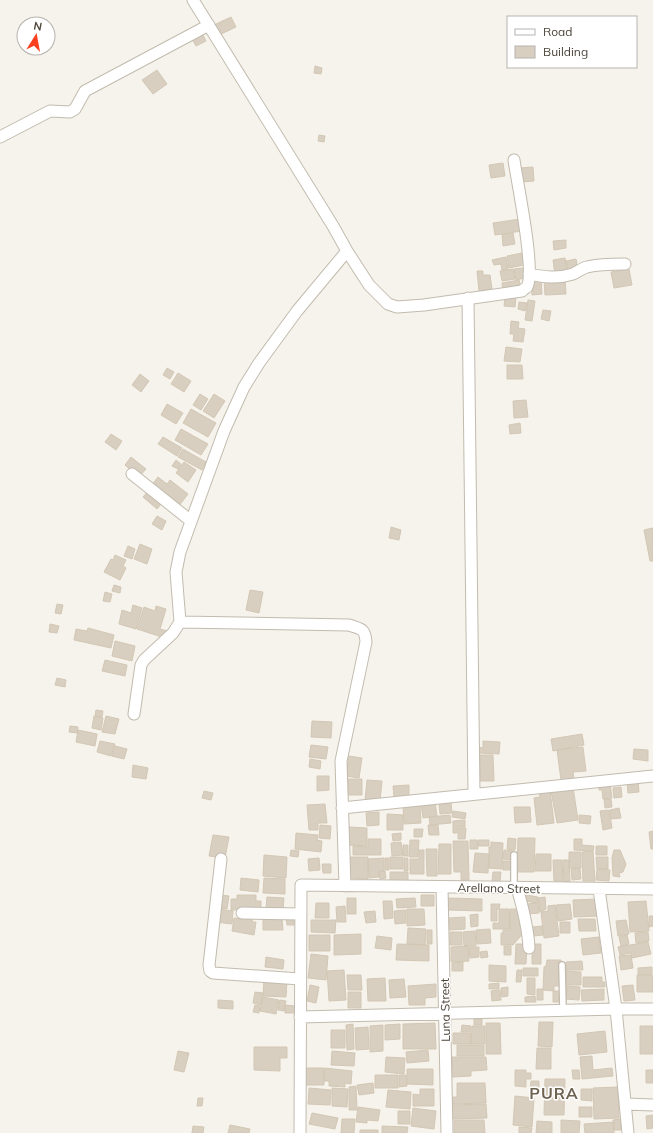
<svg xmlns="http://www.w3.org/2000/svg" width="653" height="1133" font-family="Mulish,sans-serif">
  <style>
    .building { fill: #d8cfc1; stroke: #d3c7b4 }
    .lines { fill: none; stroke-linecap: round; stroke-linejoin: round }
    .lane-casing { stroke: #c2bbae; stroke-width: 8 }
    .street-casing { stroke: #c2bbae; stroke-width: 13 }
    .lane { stroke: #fff; stroke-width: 5.5 }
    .street { stroke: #fff; stroke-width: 11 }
    .labels { text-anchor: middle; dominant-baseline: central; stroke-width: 3; stroke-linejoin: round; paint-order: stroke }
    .street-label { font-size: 12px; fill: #4b4439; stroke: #fff }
    .district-label { font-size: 16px; font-weight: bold; letter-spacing: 1px; fill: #6e6250; stroke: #fff }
  </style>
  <rect width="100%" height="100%" fill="#f6f3ec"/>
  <path class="building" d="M231,17L236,27L219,35L214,25Z
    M201,31L206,41L196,46L191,37Z
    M315,66L322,68L321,74L314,73Z
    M157,70L167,84L153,94L142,80Z
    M319,135L325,136L324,142L318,141Z
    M503,163L505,176L491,178L489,165Z
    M533,167L534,181L521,182L520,168Z
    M520,219L522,231L495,235L493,223Z
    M513,233L515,244L503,246L502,234Z
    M566,240V248L554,250L553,241Z
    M522,253L524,265L509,268L507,256Z
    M506,257L508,269L502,270L501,264L494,265L492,260Z
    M565,258L567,273L555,275L553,260Z
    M576,259L578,270L568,272L566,261Z
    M523,268L525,278L516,280L514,269Z
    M513,269L515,279L502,281L500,271Z
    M629,269L632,285L614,288L611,272Z
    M477,271H483V275H490L492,289L479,291Z
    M531,279H541L542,294L532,295Z
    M565,279L566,294L545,295L544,280Z
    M519,280L521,288L503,291L502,283Z
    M505,297H516L515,307L504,306Z
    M528,300L535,301L532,321L525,320Z
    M519,302L527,303L525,311L518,309Z
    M543,310L551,311L549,321L541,319Z
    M511,321L519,322L518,328L525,329L523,342L513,341L514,334H510Z
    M506,347L522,349L520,362L504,361Z
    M507,365H522L523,379H507Z
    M167,368L174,372L170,379L163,375Z
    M178,373L191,381L184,392L171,384Z
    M140,374L149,381L141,392L132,385Z
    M200,394L208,399L201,410L193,405Z
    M214,394L225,401L214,418L203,411Z
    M526,400L528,417L514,418L513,401Z
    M167,404L183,413L176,424L161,415Z
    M191,409L216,423L208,437L183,423Z
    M520,423L521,433L510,434L509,425Z
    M181,429L208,444L201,455L175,440Z
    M111,434L122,441L116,450L105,442Z
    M163,437L182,448L177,456L158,444Z
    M183,449L206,462L202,470L178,457Z
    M131,457L146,469L139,477L125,465Z
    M176,460L181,464L178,469L172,466Z
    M184,462L196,470L188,482L176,473Z
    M158,477L167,484L170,480L188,494L178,507L151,486Z
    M148,491L162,503L157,509L143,497Z
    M157,516L166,521L162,530L152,524Z
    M391,527L401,530L399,540L389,538Z
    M653,528V561H650L644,530Z
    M140,544L152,549L147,564L134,559Z
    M128,546L135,549L132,559L124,556Z
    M115,555L126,560L123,566L126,568L120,580L104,572L111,559L113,560Z
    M114,585L121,587L120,593L112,591Z
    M250,590L263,592L259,613L246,610Z
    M105,592L112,594L110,602L103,601Z
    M57,604L63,605L61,614L55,613Z
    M133,605L142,608L136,629L119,624L122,610L131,613Z
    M156,606L166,609L160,629L167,631L165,638L137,629L144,607L155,611Z
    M50,624L59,626L57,633L49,632Z
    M88,628L114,635L111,648L74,640L76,629L87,631Z
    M115,641L135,646L132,661L112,656Z
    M105,660L127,665L125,676L102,671Z
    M57,678L66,680L65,687L55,685Z
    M96,710L103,711L102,717L95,716Z
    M94,716L103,718L101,730L92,728Z
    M106,716L119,719L115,734L102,732Z
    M312,721L332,722L331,738L311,737Z
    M70,726L78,727L77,733L69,732Z
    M78,730L97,734L95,746L76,742Z
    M582,734L584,745L553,751L551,739Z
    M100,741L115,744L111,756L97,752Z
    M483,741L500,742L499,754L479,753V747L483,748Z
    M311,745L328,747L326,759L309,757Z
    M115,746L127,749L124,759L112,756Z
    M583,747L586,771L573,772L574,779L561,780L557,750Z
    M634,749L648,750V761L633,759Z
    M480,755H493L494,781H480Z
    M349,756L362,758L359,778L346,776Z
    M310,759L321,761L320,769L309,767Z
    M133,765L148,768L146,779L132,777Z
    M317,776H329V790L317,791Z
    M348,779H362V795H348Z
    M367,780L382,781L380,801L365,800Z
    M638,780L639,792L628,793L627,781Z
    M610,783L612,798L603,799L602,790H599V784Z
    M409,785V796L394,797L393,786Z
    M573,787L578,820L557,823L551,791Z
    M621,787L622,797L614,798L613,788Z
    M550,790L554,823L537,825L534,798L540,797L539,792Z
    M204,791L213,793L211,800L202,798Z
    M604,799H611L612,807L605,808Z
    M435,802L437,816L423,818L421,804Z
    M451,803L452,813L440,814L439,804Z
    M325,804L327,823H318V830H309L307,805Z
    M403,806H420L421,823L404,824Z
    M514,807H530L531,822L515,823Z
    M619,808L621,818L611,819L610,810Z
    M609,810L612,828L603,830L600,811Z
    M453,811L466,813L465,819L452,817Z
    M379,812V825L367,826L366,813Z
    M387,814L403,815V830H387Z
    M450,815L451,823L430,825L429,817Z
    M579,815L591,816L590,824L579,823Z
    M465,820V827H457V833H453V821Z
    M320,825L331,826L330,839L319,838Z
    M428,825H438L439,835H429Z
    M349,827L367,828V846L348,845Z
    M458,828H466L465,839H458Z
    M414,829H423L422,837H414Z
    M653,831V849H651L649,832Z
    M296,833L318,835L317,840L322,841L321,852L295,849Z
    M401,833V840L393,841L392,834Z
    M213,835L229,837L225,858L209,856Z
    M508,838L516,839L515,850L507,849Z
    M518,838H535L534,872H517Z
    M368,839H381V855H353V846L368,847Z
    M574,839H582V845L594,846L593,851L574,850Z
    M410,840H419L418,857H409Z
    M470,840H477L478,849H470Z
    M478,840H489V846H478Z
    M453,841H468L469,880H461V872H454Z
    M401,842L403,855L392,856L391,843Z
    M491,842L503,843L502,869L489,868V847H491Z
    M439,844H451V874H438Z
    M403,845H408V856H403Z
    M596,846H607V855H596Z
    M426,849H437V876H427Z
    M291,850L299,851L298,857L290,856Z
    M419,850H424V874H410V859H419Z
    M504,850L514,851L513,860L503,859Z
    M614,850H620L626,864L623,872L619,873L620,877L613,876L612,858Z
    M593,851L595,881H583L582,852Z
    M569,852H581V868H569Z
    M475,853L489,854L488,873L473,872Z
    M536,854H551V871H535Z
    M264,855L287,857L286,878L263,876Z
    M348,857H368V879L348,878Z
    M390,857H403V869H390Z
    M596,857H608V869H597Z
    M319,858L320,870L309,871L308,859Z
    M384,858V871H379V877L369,878L368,859Z
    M385,858H389V870H385Z
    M404,858H408V871H404Z
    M553,860H562L563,881H554Z
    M563,860H569L570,882H564Z
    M503,861H511L510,870H503Z
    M322,864H331V873H323Z
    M580,868L581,879L572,880L571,869Z
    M597,869L610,870L609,881L596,880Z
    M385,871L386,878L380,879L379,872Z
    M390,872H408V882H390Z
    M493,872H501L500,883L492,882Z
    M241,878L259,880L258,892L240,890Z
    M264,878L285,879V894L263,893Z
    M221,895L229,896L227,909L219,908Z
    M237,895H256V901H261V910H231V899H237Z
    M421,895H434V906H421Z
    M526,895L538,897L537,903L525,901Z
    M267,897L284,898L283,910L266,909Z
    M545,897L546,909L540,912L538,898Z
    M347,898H356V914H347Z
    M415,898L416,907L397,908L396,899Z
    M448,898L482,899V911L448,910Z
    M596,899L598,916L574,917L573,900Z
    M383,901H392L393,918L384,919Z
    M646,901L649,931L630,932L628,902Z
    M316,903H329V918H315Z
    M538,903L539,913L527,914L526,904Z
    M491,904H500L499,909H497V921H491Z
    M570,904L572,919L558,921L556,905Z
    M555,905L559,936L544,938L541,912L548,911V906Z
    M345,906L346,922H337L336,907Z
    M218,909L233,911L232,924L216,922Z
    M407,909H424L425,925L407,926Z
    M499,909H509L510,929H493V923H499Z
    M510,909H517L525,931L513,945H501V933H503V930H510Z
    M406,910V923L395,924L394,911Z
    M375,911L376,922L366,923L364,912Z
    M478,914V926L471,927L470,915Z
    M243,915L253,917L252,922H256L254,935L232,931L234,918L242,919Z
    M649,916H653V926L649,927Z
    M286,917H294V925H287Z
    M465,917V929L449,930V918Z
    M263,919H282L283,930H263Z
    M578,919H595L596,931H579Z
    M311,920H336L335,933L311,932Z
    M626,920L629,934L618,936L616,921Z
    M560,922H570V933H560Z
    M542,926L543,935L534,936L533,927Z
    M408,928L426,929L425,945L407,944Z
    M490,929L491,943L477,944L476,930Z
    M427,930H432V944H427Z
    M475,931L476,946H464L463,932Z
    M450,932H462V945H450Z
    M648,932L649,941L636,943L635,933Z
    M361,934V954L334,955V935Z
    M309,935H330V951H309Z
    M627,935L629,944L621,946L619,937Z
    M377,936L392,938L391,950L375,948Z
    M599,937L601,953L583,955L581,939Z
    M648,942L651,954L632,958L631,953L620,955L618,947Z
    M397,944L429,945V961L396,960Z
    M516,944H527L526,964H515Z
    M532,944H541V964H532Z
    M468,946L469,961L451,962V947Z
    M504,946H511V955H504Z
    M469,947H479V957L470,958Z
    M487,951L488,957L481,958L480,952Z
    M311,954L328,956L326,980L308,978Z
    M631,955L633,968L621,970L619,956Z
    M266,957L284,960L283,969L265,967Z
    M547,960H561L560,986H554V991L543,990L544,967L546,966Z
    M582,961L583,970H566V962Z
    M463,962V971H452V963Z
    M489,965L506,966V982L489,981Z
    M652,967V974L638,975V968Z
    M523,968H538V976H523Z
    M344,970L346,1000L329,1001L327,971Z
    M517,970H522L521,982H516Z
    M566,971L581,972V985H566Z
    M347,975H361L362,990H348Z
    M637,975H653V992H637Z
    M583,977H602V982H605V987H583Z
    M385,978L386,1001H368L367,979Z
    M527,978H535V995L527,994Z
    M264,979L287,980L286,997L263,996Z
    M404,979L406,997L390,998L389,980Z
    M499,983V989H489V984Z
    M436,984V997L425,998V1005H409L408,986Z
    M310,985L319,987L316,1003L307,1001Z
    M633,985L635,1000L624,1001L622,986Z
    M567,986L580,987L579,1000L566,999Z
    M508,987V996L502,997L501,988Z
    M537,989H543V1000H537Z
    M604,989V1000L582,1001L581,990Z
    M500,990L501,1000L492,1001L491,991Z
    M553,991H561V1002H553Z
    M255,992L263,993L261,1005L253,1003Z
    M348,992H361V1008H348Z
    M535,996L536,1002H525V997Z
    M263,997L279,1000L276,1014L260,1011Z
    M218,1000L233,1001V1009L218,1008Z
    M280,1000L286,1001L284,1011L278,1010Z
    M255,1005L260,1006L259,1013L253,1012Z
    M285,1005L295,1006L294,1013H285Z
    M474,1019H482V1025H474Z
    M539,1022H553L552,1047L538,1046Z
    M435,1023L436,1049H403V1024Z
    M486,1023H500L501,1054H486Z
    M353,1024L354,1049L347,1050L346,1025Z
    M400,1024V1039L385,1040V1025Z
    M383,1025V1051L370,1052V1026Z
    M462,1025L471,1026L470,1032H461Z
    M472,1026H485V1044H471Z
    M640,1026H653V1054H640Z
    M368,1027L369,1049L356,1050L355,1028Z
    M331,1030H345V1048H331Z
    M605,1031L607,1052L579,1055L577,1034Z
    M453,1033H471V1044H453Z
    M457,1045H484V1056H457Z
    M254,1047H287V1058H280V1071L254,1070Z
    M537,1048H551V1069H536Z
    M428,1050L429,1061L407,1063L406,1052Z
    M178,1051L189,1053L184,1072L174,1070Z
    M332,1051L355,1053L354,1066L331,1065Z
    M592,1056L593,1070L612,1068L613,1076L582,1079L580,1057Z
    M386,1057L405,1058L404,1074L385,1072Z
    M452,1057H486L487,1070L471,1071V1076L452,1077Z
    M306,1068H324V1085H305Z
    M325,1068L352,1071L351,1084L345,1083V1087L329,1086V1081H324Z
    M407,1069H433V1085L407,1084Z
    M515,1070H526V1073H531V1079H526V1087L515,1086Z
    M572,1070H579L580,1079H573Z
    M646,1070H653V1083H646Z
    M375,1075H398V1088H375Z
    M399,1075H406L407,1086L399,1087Z
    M545,1079H565L564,1115H544Z
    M531,1081H539V1089H530Z
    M373,1083L374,1093L359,1095L357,1085Z
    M457,1083H485L486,1103L453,1104L452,1097H457Z
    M356,1086L357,1110H349V1087Z
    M618,1087L619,1118L594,1119L593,1088Z
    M309,1088L331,1090L330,1105L308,1104Z
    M332,1088L348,1089L347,1107L332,1106Z
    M420,1089H434V1106H413V1094L420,1095Z
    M581,1089H592V1101L581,1100Z
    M388,1090L411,1092L410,1109L386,1107Z
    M515,1096L534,1098L532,1127L513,1125Z
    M198,1098H203L202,1106H197Z
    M486,1104L487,1118L452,1119V1105Z
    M358,1107L380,1110L378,1121L367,1120V1123L356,1122Z
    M579,1107H592V1117H579Z
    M413,1108L436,1111L434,1129L411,1126Z
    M398,1111H410V1124H398Z
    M312,1113L338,1118L335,1129L309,1124Z
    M653,1115V1128L647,1129L646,1116Z
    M342,1119H355L354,1133H341Z
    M620,1119L621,1130H614L613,1120Z
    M454,1120H484L485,1133H454Z
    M561,1120L580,1121L579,1133H561Z
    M537,1121L552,1122V1133H536Z
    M614,1122V1133H585L584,1124Z
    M230,1125L250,1129L249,1133H228Z
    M193,1126L204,1127L203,1133H192Z
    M382,1126L408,1127L407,1133H382Z
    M519,1127L532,1128L531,1133H519Z
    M360,1130H378V1133H360Z"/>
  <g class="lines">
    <defs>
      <path id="lane" d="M514,855V888
        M562,965L563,1010"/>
      <path id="street" d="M193,0L333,226L347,251L369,285L388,304L397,307L424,305L522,291C522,290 526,288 527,287C536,271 517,182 514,160
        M0,137L50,111L70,112L75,109L85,91L209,25
        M529,274C544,277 557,279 573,274C578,272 582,268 587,267C599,264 613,264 625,264
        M468,298L474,794
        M132,474L191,521
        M180,622L349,625C361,629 365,628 366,642L341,761L345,886
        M134,714L141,665L144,660L173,633L180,622L176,572L180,552L224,431L244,387L259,363L297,311L347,251
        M342,808L653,776
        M221,859L209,965L210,971L213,973L300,979
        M442,887L447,1133
        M517,888C523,908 528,927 529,948
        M599,889L616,1009L628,1133
        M242,913L301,914
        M300,1017L616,1009H653
        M625,1104L653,1105
        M300,1133L301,885L653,889"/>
    </defs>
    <use href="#lane" class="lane-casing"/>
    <use href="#street" class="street-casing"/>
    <use href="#lane" class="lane"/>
    <use href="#street" class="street"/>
  </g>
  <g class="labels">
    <g class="street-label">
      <text transform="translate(499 888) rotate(1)">Arellano Street</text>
      <text transform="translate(445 1010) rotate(-91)">Luna Street</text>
    </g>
    <g class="district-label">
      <text x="554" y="1093">PURA</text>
    </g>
  </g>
  <rect x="507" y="16" width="130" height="52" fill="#ffffff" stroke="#b7b4b0"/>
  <rect x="515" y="29" width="20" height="6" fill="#ffffff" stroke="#b7b4b0"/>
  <text x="543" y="36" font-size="12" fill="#4b4439">Road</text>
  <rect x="515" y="46" width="20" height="12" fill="#d8cfc1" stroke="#b7b4b0"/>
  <text x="543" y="56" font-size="12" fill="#4b4439">Building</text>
  <g transform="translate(36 36) rotate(11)"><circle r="19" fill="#ffffff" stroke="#b7b4b0"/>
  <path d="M0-3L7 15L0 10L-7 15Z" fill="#fc3f1d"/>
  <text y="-6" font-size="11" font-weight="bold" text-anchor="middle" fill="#4b4439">N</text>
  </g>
</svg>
